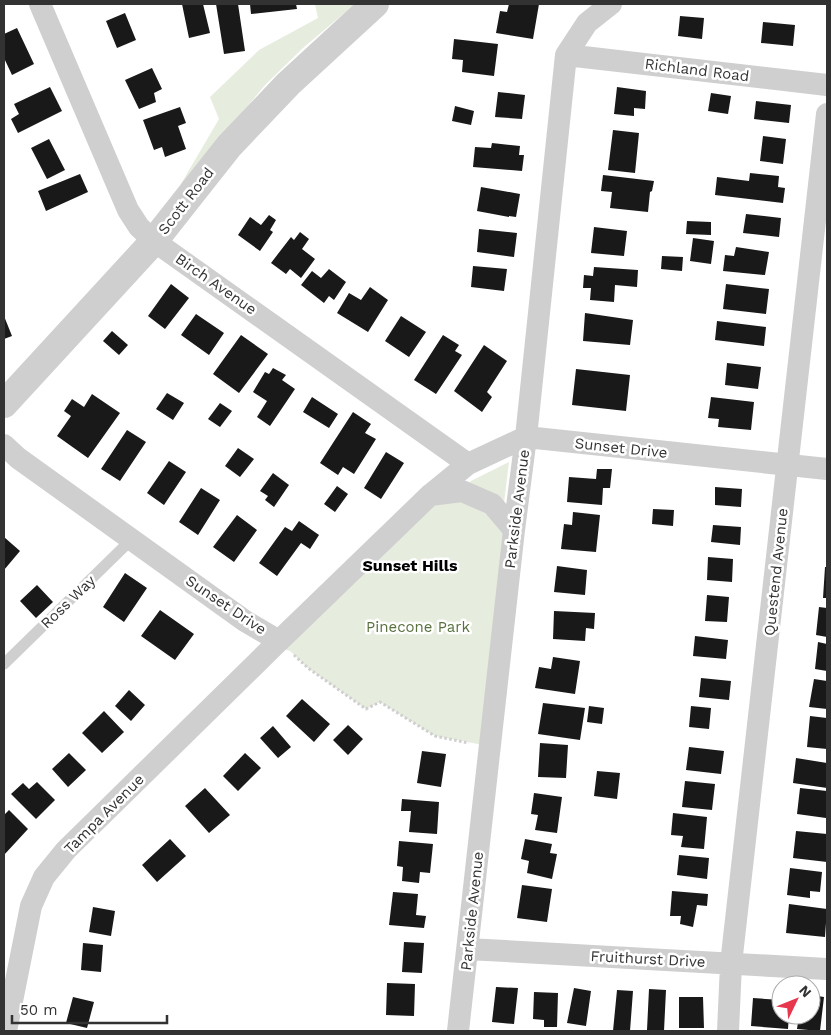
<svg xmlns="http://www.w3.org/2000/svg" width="831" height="1035" font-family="'Work Sans',sans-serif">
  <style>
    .green { fill: #e6ecde }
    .building { fill: #191919 }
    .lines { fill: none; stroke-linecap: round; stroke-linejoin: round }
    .path { stroke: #cfcfcf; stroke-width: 3; stroke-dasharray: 2.5 2.5; stroke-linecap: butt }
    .service { stroke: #cfcfcf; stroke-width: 11 }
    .minor { stroke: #cfcfcf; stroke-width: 22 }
    .tertiary { stroke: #cfcfcf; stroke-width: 28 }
    .labels { text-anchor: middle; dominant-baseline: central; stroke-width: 5; stroke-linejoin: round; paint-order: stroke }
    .street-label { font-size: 15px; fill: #323232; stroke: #fff }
    .park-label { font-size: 15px; fill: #58703e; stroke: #fff }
    .neighbourhood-label { font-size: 16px; font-weight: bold; fill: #000; stroke: #fff }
  </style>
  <rect width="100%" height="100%" fill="#fff"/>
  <path class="green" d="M315,4H355L303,48L266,84L178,189L219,119L210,97L259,50L318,18Z
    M509,462L504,503L469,482Z
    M462,491L514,530L489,746L435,736L380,702L366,709L308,668L290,651L274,646L430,495Z"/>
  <path class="building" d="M182,4H203L210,33L189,38Z
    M216,4H238L245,51L224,54Z
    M250,4H296L297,9L251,14Z
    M509,4H539L533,39L496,33L500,11L507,12Z
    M125,13L136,40L117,48L106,21Z
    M680,16L704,18L702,39L678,36Z
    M763,22L795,25L793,46L761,43Z
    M17,28L34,64L12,75L4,58V34Z
    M454,39L498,44L494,76L462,72L463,60L452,59Z
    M152,68L162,89L154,93L156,102L139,109L125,80Z
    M50,87L62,111L18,133L11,119L19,114L14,104Z
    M617,87L646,91L645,109L634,108V116L614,114Z
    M498,92L525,95L522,119L495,117Z
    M711,93L731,96L728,114L708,111Z
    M756,101L791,105L789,123L754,119Z
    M455,106L474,111L471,125L452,121Z
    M180,107L186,123L178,126L186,149L165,157L162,147L154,150L143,120Z
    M613,130L639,133L635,173L608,170Z
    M763,136L786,139L783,164L760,161Z
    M49,139L65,170L47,179L31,148Z
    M492,143L520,146L519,155H524L522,171L473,167L475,147L491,148Z
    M750,173L779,176L778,187L785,188L783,203L715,195L717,177L749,181Z
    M80,174L88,192L46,211L38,191Z
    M603,175L654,181L652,191L650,192L648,212L610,208L612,192L601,191Z
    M481,187L520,194L516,217L509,216V217L477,211Z
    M746,214L781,218L779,237L743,233Z
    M269,215L276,220L270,230L273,232L260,251L238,235L250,217L261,225Z
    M687,221L711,222V235L686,234Z
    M594,227L627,231L624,256L591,253Z
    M479,229L517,233L514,257L477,252Z
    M300,232L309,239L302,249L315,259L301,278L290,269L286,274L271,263L291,237L294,240Z
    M693,238L714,241L711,264L690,261Z
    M736,247L769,252L765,275L723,271L725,255L734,256Z
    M662,256L683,257L682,271L661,269Z
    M473,266L507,269L504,291L471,287Z
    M594,267L638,270L637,287L615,285L614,302L590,300L591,288H583L584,275L593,276Z
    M329,269L346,282L334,300L329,296L324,303L301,285L312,271L321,278Z
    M171,284L189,298L165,329L148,316Z
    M726,284L769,289L766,314L723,309Z
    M370,287L388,300L368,332L337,313L349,293L361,300Z
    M585,313L633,320L630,345L583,341Z
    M196,314L224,333L209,355L181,335Z
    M4,316L12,336L4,339Z
    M401,316L426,332L409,357L385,341Z
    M717,321L766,327L764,346L715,340Z
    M112,331L128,345L119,355L103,341Z
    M241,335L268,354L239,393L213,374Z
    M443,335L459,345L455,351L462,355L436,394L414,380Z
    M484,345L507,361L487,392L492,397L482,412L454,391Z
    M727,363L761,367L758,389L725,385Z
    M273,368L286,375L282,380L295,389L270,426L257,417L267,401L253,392L265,372L269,374Z
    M576,369L630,375L626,411L572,405Z
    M167,393L184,403L173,420L156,409Z
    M92,394L120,413L88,458L57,436L71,416L64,411L72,399L84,407Z
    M312,397L338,414L329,428L303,412Z
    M711,397L754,402L751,430L718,427L719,419L708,418Z
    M220,403L232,411L220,427L208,419Z
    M353,412L371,424L365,433L376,439L354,474L343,467L338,475L320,463Z
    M127,430L146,442L120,481L101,469Z
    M238,448L254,459L240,477L225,466Z
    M386,452L404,463L381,499L364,488Z
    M169,461L186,472L164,505L147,493Z
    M597,469H612L610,488H603L602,505L567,502L569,477L596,479Z
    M273,473L289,485L274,507L265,500L268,496L260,491Z
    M337,486L348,494L335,512L324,504Z
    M715,487L742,489L741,507L715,505Z
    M201,488L220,500L198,535L179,522Z
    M653,509L674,510L673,526L652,524Z
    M573,512L600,515L596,552L561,549L564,524L572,525Z
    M237,515L257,530L234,562L213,547Z
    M299,521L319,535L310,549L301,543L277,576L259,563L285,527L292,531Z
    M713,525L741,527L740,545L711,542Z
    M4,537L20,551L4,570Z
    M708,557L733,559L732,582L707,580Z
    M557,566L587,570L585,595L554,592Z
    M825,567H827V598H823Z
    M125,573L147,588L124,622L103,607Z
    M37,585L53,602L36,618L20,601Z
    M707,595L729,597L727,622L705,621Z
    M819,607L827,608V637L816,635Z
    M160,610L194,634L175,660L141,636Z
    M554,611L595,613L594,629L586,628L585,641L553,639Z
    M695,636L728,640L726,659L693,656Z
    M818,642L827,644V671L815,669Z
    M553,657L580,661L575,694L535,688L539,667L551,669Z
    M701,678L731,681L729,700L699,697Z
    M814,679L827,681V709L809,707Z
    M129,690L145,705L131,721L115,706Z
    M302,699L330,724L314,742L286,716Z
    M543,703L585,708L580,740L538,734Z
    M589,706L604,708L602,724L587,722Z
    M691,706L711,708L709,729L689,727Z
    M104,711L124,732L102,753L82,733Z
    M810,716L827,718V749L807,747Z
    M348,725L363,739L348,755L333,740Z
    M273,726L291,747L278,758L260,738Z
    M540,743L568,745L566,778L538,777Z
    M689,747L724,751L721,774L686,770Z
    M422,751L446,754L441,787L417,783Z
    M69,753L86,770L68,787L52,769Z
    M245,753L261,768L238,791L223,776Z
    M796,758L827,763V788L793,783Z
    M597,771L620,773L617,799L594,796Z
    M685,781L715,784L712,810L682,807Z
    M37,782L55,800L36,819L11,794L23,783L29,789Z
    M205,788L230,815L209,833L185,806Z
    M800,788L827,791L826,818L797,814Z
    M534,793L562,797L557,833L535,830L538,815L531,814Z
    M402,799L439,802L437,834L409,832L411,811H401Z
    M9,810L28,829L4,855V815Z
    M673,813L707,817L704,849L681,847L683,836L671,835Z
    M796,831L827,834V862L793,858Z
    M170,839L186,856L157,882L142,865Z
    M525,839L552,844L550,853L557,854L552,879L527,873L529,861L521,859Z
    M399,841L433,844L430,873L420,872L419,883L402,881L403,867L397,866Z
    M679,855L709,858L707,879L677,875Z
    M790,868L822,872L820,892L810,891V898L787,895Z
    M522,885L552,889L547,922L517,918Z
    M672,891L708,894L707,906L697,905L693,927L680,924L681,916H670Z
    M393,892L418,894L416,915L426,916L424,928L389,925Z
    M789,904L827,909L825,937L786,933Z
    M93,907L115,911L111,936L89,932Z
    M404,942L424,943L422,973L402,972Z
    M83,943L103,945L101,972L81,970Z
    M387,983L415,984L414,1016L386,1015Z
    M496,987L518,988L514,1024L492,1022Z
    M574,988L591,991L586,1026L567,1023Z
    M649,989L666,990L664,1031L647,1030Z
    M617,990L633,991L630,1031H613Z
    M534,992L558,993L557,1027H544V1020L533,1019Z
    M811,995L824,997L820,1031L797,1029L799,1015H811Z
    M73,997L94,1002L87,1028L66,1023Z
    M679,997H703L704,1028H679Z
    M753,998L781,1000V1015H789L788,1029L751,1026Z"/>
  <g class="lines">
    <path class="path" d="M294,655L308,668L366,709L380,702L435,736L469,743"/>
    <path class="service" d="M4,664L132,539"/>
    <path class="minor" d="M40,4L128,210L139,227L154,241L468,464
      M566,55L827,85
      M4,445L18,458L245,621L279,641L430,495L468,464L526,437L827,469
      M430,495L462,491L492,504L514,530
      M468,949L827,969
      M6,1031L31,906L44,877L66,850L279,641
      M458,1031L514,530L526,437L566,55L587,23L611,4
      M728,1031L731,964L827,114"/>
    <path class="tertiary" d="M4,404L154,241L229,146L288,84L375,4"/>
  </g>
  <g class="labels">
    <g class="street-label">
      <text transform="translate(697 70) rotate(7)">Richland Road</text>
      <text transform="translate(186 201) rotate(-52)">Scott Road</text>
      <text transform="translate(216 284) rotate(35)">Birch Avenue</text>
      <text transform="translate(621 448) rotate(6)">Sunset Drive</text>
      <text transform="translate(517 509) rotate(-83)">Parkside Avenue</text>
      <text transform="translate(776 572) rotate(-84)">Questend Avenue</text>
      <text transform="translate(68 602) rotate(-44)">Ross Way</text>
      <text transform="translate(226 605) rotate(34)">Sunset Drive</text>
      <text transform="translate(104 814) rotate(-45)">Tampa Avenue</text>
      <text transform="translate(472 911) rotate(-84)">Parkside Avenue</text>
      <text transform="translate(648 959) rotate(3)">Fruithurst Drive</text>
    </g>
    <g class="park-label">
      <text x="418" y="627">Pinecone Park</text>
    </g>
    <g class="neighbourhood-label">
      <text x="410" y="565">Sunset Hills</text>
    </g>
  </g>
  <rect width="831" height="1035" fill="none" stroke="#323232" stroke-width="10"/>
  <g transform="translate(796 1000) rotate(47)"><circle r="24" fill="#ffffff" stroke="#adadad"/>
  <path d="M0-4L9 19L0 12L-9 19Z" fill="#e8364d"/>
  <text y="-8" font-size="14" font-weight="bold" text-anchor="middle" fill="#323232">N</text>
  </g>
  <path d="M12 1015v8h155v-8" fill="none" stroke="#323232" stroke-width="2.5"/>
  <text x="20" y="1015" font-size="15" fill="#323232" stroke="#ffffff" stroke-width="4" paint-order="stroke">50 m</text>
</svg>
